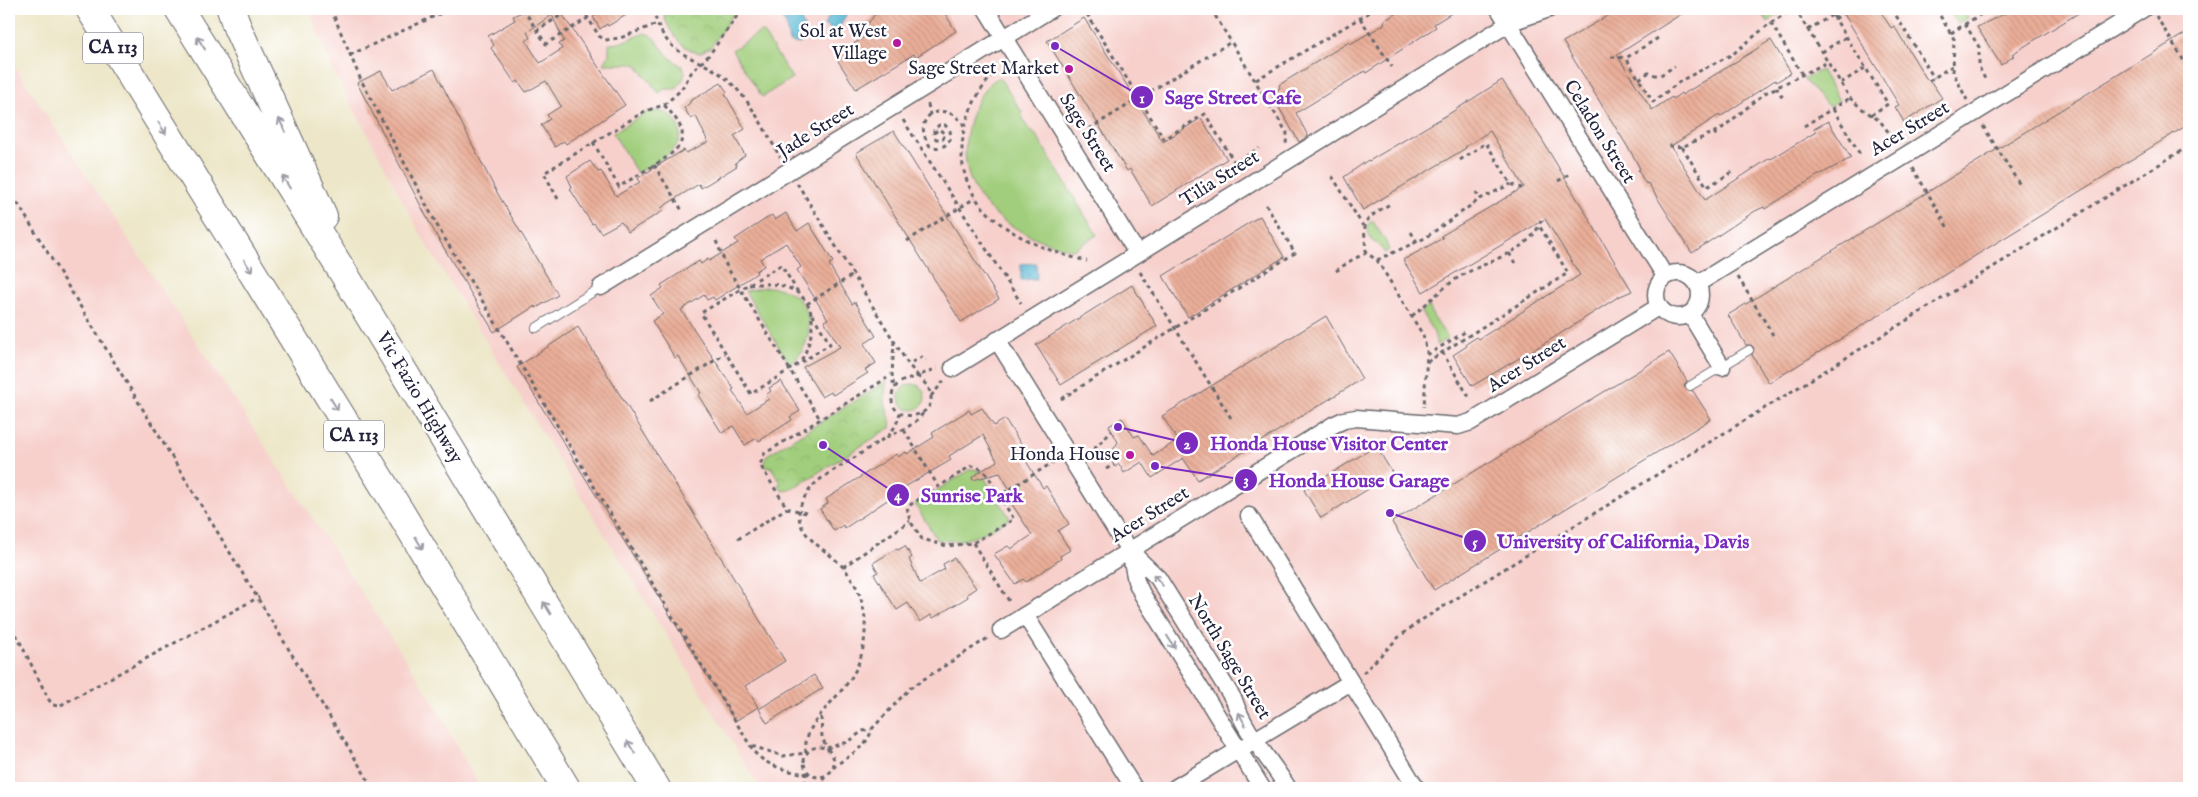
<svg xmlns="http://www.w3.org/2000/svg" width="2198" height="797" font-family="'IM FELL English',serif">
  <style>
    .built { fill: #f7d0cc }
    .grass { fill: #a1ce7c; stroke: #62785c }
    .park { fill: url(#park-crowns); stroke: #62785c }
    .water { fill: url(#water-ripples); stroke: #3b6c87 }
    .building { fill: url(#building-back-hatch); fill-rule: evenodd }
    .lines { fill: none; stroke-linecap: round; stroke-linejoin: round }
    .service-casing { stroke: #69676c; stroke-width: 10 }
    .minor-casing { stroke: #69676c; stroke-width: 19 }
    .motorway-casing { stroke: #69676c; stroke-width: 30 }
    .path { stroke: #69676c; stroke-width: 3; stroke-dasharray: 4 4; stroke-linecap: butt }
    .service { stroke: #fff; stroke-width: 8 }
    .minor { stroke: #fff; stroke-width: 16 }
    .motorway { stroke: #fff; stroke-width: 28 }
    .oneway { stroke: #9c9ca7 }
    .poi-dot { fill: #b5179e; stroke: #fff; stroke-width: 2 }
    .labels { text-anchor: middle; dominant-baseline: central; stroke-width: 5; stroke-linejoin: round; paint-order: stroke }
    .shield { fill: #fff; stroke: #646476; stroke-width: 1 }
    .shield-label { font-size: 18px; font-weight: bold; fill: #22223b }
    .poi-label { font-size: 19px; fill: #22223b; stroke: #fff; text-anchor: end }
    .street-label { font-size: 19px; fill: #22223b; stroke: #fff }
    .leader { fill: none; stroke: #7b2cbf; stroke-width: 2 }
    .callout-dot { fill: #7b2cbf; stroke: #fff; stroke-width: 2 }
    .mark-label { font-size: 15px; text-anchor: middle; font-weight: bold; fill: #fff }
    .callout-label { font-size: 20px; text-anchor: middle; font-weight: bold; fill: #7b2cbf; stroke: #fff; stroke-width: 5; stroke-linejoin: round; paint-order: stroke }
  </style>
  <defs>
    <pattern id="park-crowns" width="20" height="18" patternUnits="userSpaceOnUse" patternTransform="scale(1.25)"><rect width="20" height="18" fill="#a1ce7c"/><path d="M2 6a3 3 0 1 1 6 0M12 15a3 3 0 1 1 6 0" fill="none" stroke="#8ab16c"/></pattern>
    <pattern id="water-ripples" width="26" height="14" patternUnits="userSpaceOnUse" patternTransform="scale(1.25)"><rect width="26" height="14" fill="#54b6d3"/><path d="M2 4q2-2 4 0t4 0M15 11q2-2 4 0t4 0" fill="none" stroke="#4594ac"/></pattern>
    <pattern id="building-back-hatch" width="6" height="6" patternUnits="userSpaceOnUse" patternTransform="scale(1.25)"><rect width="6" height="6" fill="#eaae98"/><path d="M-1 5l2 2M0 0l6 6M5-1l2 2" fill="none" stroke="#c89584"/></pattern>
  </defs>
  <rect width="100%" height="100%" fill="#fff"/>
  <filter id="ink" filterUnits="userSpaceOnUse"><feTurbulence type="fractalNoise" baseFrequency=".02" numOctaves="2"/><feDisplacementMap in="SourceGraphic" scale="10" xChannelSelector="R" yChannelSelector="G"/><feConvolveMatrix kernelMatrix="1 2 1 2 8 2 1 2 1" color-interpolation-filters="sRGB"/></filter>
  <filter id="wash" filterUnits="userSpaceOnUse"><feTurbulence type="fractalNoise" baseFrequency=".0096" numOctaves="4" result="noise"/><feDisplacementMap in="SourceGraphic" scale="20" xChannelSelector="R" yChannelSelector="G"/><feGaussianBlur stdDeviation="1.12" result="paint"/><feColorMatrix in="noise" values="0 0 0 0 0 0 0 0 0 0 0 0 0 0 0 0 0 1.4 0 .05"/><feComposite in="paint" operator="in"/></filter>
  <g filter="url(#wash)">
    <rect width="100%" height="100%" fill="#ede6c8"/>
    <path class="built" d="M309,9H2189V788H760L422,237L332,68Z
      M9,58L431,698L480,788H9Z"/>
    <path class="grass" d="M1760,9H1782L1784,11L1768,22Z
      M1948,9H1964L1968,18L1958,24Z
      M762,31L792,78L762,97L732,50Z
      M645,33L652,36L669,57L683,67L685,73L683,79L676,89H664L659,93L636,64H604L609,55V44L619,43Z
      M1821,70L1839,100L1829,107L1803,79Z
      M999,78L1001,80L1022,112C1022,122 1028,129 1036,135L1097,235L1073,250C1004,233 945,194 972,114C976,102 986,82 999,78Z
      M654,111C664,111 672,114 677,123C691,148 654,163 637,173L613,133L647,112Z
      M1372,220L1385,240L1389,250L1385,253L1379,245L1372,241L1367,230V226Z
      M765,287C812,286 823,336 790,365L745,291Z
      M1429,306L1434,318L1448,338L1437,345L1434,333L1421,312Z
      M899 397a13 13 0 1 1 26 0a13 13 0 1 1-26 0Z
      M971,469L978,470L982,474L1010,518C983,534 969,544 937,540L915,504Z"/>
    <path class="park" d="M662,9H736L711,47L700,53C680,50 666,27 662,9Z
      M887,381C885,390 884,398 886,407C888,415 892,420 890,428L790,490L783,491L778,485L781,483L771,467L767,468L764,463L767,455Z"/>
    <path class="water" d="M781,9H805L800,17L807,36L805,41L799,44L789,42L786,25L779,14Z
      M834,9H849L837,32L824,25Z
      M1036,263L1037,279L1021,280V264Z"/>
    <g id="blocks">
      <path class="building" d="M529,9H562L559,10L625,105L566,144L564,141L555,147L541,125L550,119L547,115L561,106L546,81L526,92L518,81L515,83L491,48L494,45L488,36L515,20L513,16ZM552,15L564,41L559,44L562,49L540,63L526,41L530,38L527,32Z
        M593,9H636L608,26L607,24L600,29L593,17L596,15Z
        M879,9H942L956,31L916,57L914,54L856,89L835,56L866,36L863,30Z
        M1403,9H1458L1434,24L1436,27L1366,73L1365,71L1296,113L1308,136L1299,142L1271,94L1280,88L1279,85L1349,42L1350,44L1385,24L1384,21Z
        M1616,9H1689L1617,55L1652,110L1672,97L1673,99L1681,93L1682,95L1771,40L1791,73L1776,82L1775,80L1720,117L1719,115L1671,146L1705,200L1770,158L1771,159L1816,132L1814,129L1828,121L1851,158L1815,177L1765,209L1764,207L1755,211L1692,253L1648,183L1646,184L1638,170L1640,169L1635,159L1563,42L1609,15L1608,13Z
        M1841,9H1879L1891,28L1894,26L1926,78L1934,86L1942,98L1904,122L1895,107L1899,105Z
        M2014,9H2085L2012,54L2014,56L2001,65L1977,27Z
        M1084,18L1163,142L1201,118L1227,159L1152,206L1130,169L1127,171L1047,41Z
        M2189,31V124L1769,383L1752,355L1754,348L1751,345H1746L1728,315Z
        M434,69L495,189L558,295L536,308L535,306L494,332L435,233L357,83L381,71L392,90Z
        M1502,80L1541,138L1632,291L1618,297L1555,337L1472,386L1453,355L1467,346L1466,344L1477,337L1479,339L1580,275L1545,219L1423,292L1403,260L1443,238L1441,236L1524,187L1490,131L1465,147L1466,148L1363,210L1344,177L1368,160L1369,161L1452,112Z
        M721,83L727,92L725,94L745,129L734,136L745,155L735,163L737,166L701,188L699,184L681,195L661,208L663,211L628,232L621,222L601,233L594,223L592,224L570,189L572,187L567,176L590,161L598,172L601,171L616,196L640,182L638,178L667,160L684,150L686,153L708,142L696,116L691,119L684,108L690,103V101Z
        M894,131L999,299L961,322L856,153Z
        M786,213L797,231L809,223L833,262L829,264L834,273L852,304L855,302L876,336L864,344L876,363L865,370L868,373L833,395L831,392L822,397L803,367L840,347L824,321L828,319L797,270L801,267L786,243L760,259L764,266L756,271L757,273L737,286L715,300L713,297L707,300L704,295L681,310L734,389L732,390L747,413L769,399L766,395L771,391L769,388L781,381L800,411L790,417L792,420L759,441L757,438L745,445L733,426L722,433L698,395L701,393L678,356L675,358L652,321L663,314L651,296L663,288L661,285L699,261L701,264L708,259L709,261L738,243L735,239L772,215L775,220Z
        M1260,216L1284,257L1188,317L1163,276Z
        M1132,285L1157,326L1061,385L1036,345Z
        M1326,316L1362,379L1198,480L1183,458L1152,478L1142,462L1124,473L1119,464L1115,467L1109,457L1118,442L1109,426L1122,418L1134,437L1139,435L1153,456L1178,440L1162,416Z
        M578,327L785,661L745,686L758,707L735,721L517,367Z
        M1669,352L1687,381L1684,386L1686,389L1693,391L1711,419L1434,590L1392,522Z
        M982,408L994,426L1005,419L1028,455L1024,458L1043,488L1046,486L1069,524L1058,531L1070,550L1060,556L1061,559L1026,582L1023,579L1015,584L994,554L1008,546L1011,549L1032,535L1010,501L1016,499L1000,473L973,480L972,477L997,461L983,435L949,456L951,460L946,463L903,488L904,489L845,528L843,525L834,531L820,509L828,503L826,499L896,454L898,457L906,452L907,454L934,437L932,433L969,410L971,414Z
        M1376,446L1393,474L1321,518L1304,490Z
        M905,546L912,557L909,559L920,583L945,569L943,564L954,558L976,588L967,594L968,597L933,618L931,615L920,622L908,603L897,610L874,574L878,572L873,563L896,549L898,550Z
        M814,675L823,688L767,723L759,709Z"/>
    </g>
  </g>
  <g filter="url(#ink)">
    <use href="#blocks" fill-opacity="0" stroke="#69676c" stroke-width="1"/>
    <g class="lines">
      <defs>
        <path id="service" d="M536,328L601,287
          M1690,386L1749,350"/>
        <path id="minor" d="M986,9L1137,253
          M1499,9L1665,276
          M1517,20L1549,9
          M1656 295a22 22 0 1 1 44 0a22 22 0 1 1-44 0Z
          M1697,284L2143,9
          M601,287L1051,9
          M1690,314L1722,367
          M997,340L1116,531L1130,551L1158,578L1234,700C1245,733 1270,759 1288,788
          M953,368L1508,24L1527,9
          M1249,516L1416,788
          M1130,551L1136,581L1142,594L1262,788
          M1025,615L1134,788
          M1001,630L1333,425L1344,420L1356,418L1458,426L1471,422L1658,307
          M1175,788L1351,682"/>
        <path id="motorway" d="M90,9L399,510L566,788
          M179,9L349,282L656,788
          M231,9L237,27L323,216"/>
      </defs>
      <use href="#service" class="service-casing"/>
      <use href="#minor" class="minor-casing"/>
      <use href="#motorway" class="motorway-casing"/>
      <path class="path" d="M331,9L360,78L439,229L754,752C768,767 789,772 809,774
        M523,9L546,44L588,18L599,36L605,40L620,38L657,24
        M582,9L588,18
        M653,9C666,64 700,52 731,83C752,103 766,132 780,157
        M1211,9L1287,133L1286,144
        M1795,9L1850,98L1861,108L1880,121L1896,142
        M1829,9L1888,104L1871,115
        M1892,9L1934,78
        M1936,9L1954,39L1953,72L1967,100
        M1881,11L1885,9
        M1087,14L1164,139L1205,114L1235,163L1259,148
        M2156,16L2189,69
        M1360,18L1392,67
        M1835,19L1846,11
        M1771,23L1803,76
        M1965,24L1979,47V67L1985,79
        M1808,30L1832,15
        M536,31L571,9
        M1951,33L1989,9
        M1658,38L1626,58L1653,102L1682,80L1733,54L1769,24L1793,9
        M1822,52L1846,37
        M350,55L450,9
        M1611,57L1626,58
        M993,74C977,93 966,114 963,138C952,212 1027,247 1087,261
        M1639,79L1648,73L1659,76L1675,66
        M1256,80L1375,9
        M1929,81L1952,66
        M1841,83L1865,68
        M1776,87L1783,98
        M928,104L930,115
        M1833,109L1861,156
        M903,120L1021,303
        M1804,126L1850,98
        M1983,126L2020,185
        M1089,129L1231,42
        M1714,132L1718,138
        M934,133L939,129L945,134L943,139H936C934,136 934,134 934,130L939,125H945L950,131L951,137C948,146 939,150 930,146C908,116 946,96 965,127
        M593,142L619,187C631,179 643,172 656,164C688,145 691,133 664,105
        M1669,146L1682,147L1721,129L1765,93L1828,62
        M1682,147L1707,187L1734,171
        M1460,160L1486,143L1511,184L1522,188
        M654,165L683,212
        M1913,168L1948,228
        M1332,176L1363,226
        M1558,181L1571,173
        M797,183L908,364L918,376L937,368
        M9,189L373,788
        M1476,192L1480,199
        M558,199L544,173L645,111L664,105L681,90L691,73L709,55L742,9
        M1411,232L1417,242
        M716,241L727,267L820,419
        M907,241L975,198
        M1366,253C1364,220 1360,222 1390,204
        M1509,253L1515,263
        M1377,260L1425,238L1480,199L1511,184
        M1336,271L1350,261L1366,253L1377,260L1423,335L1427,352L1424,407
        M1140,272L1231,418
        M1738,277L1773,335
        M749,285C804,277 828,311 801,361
        M798,292L781,265L701,313L751,394L830,344L811,312
        M807,304L854,274
        M1412,316C1427,304 1440,290 1456,279C1481,262 1534,252 1541,219
        M894,341L892,374L894,389
        M1442,352L1469,397
        M1427,355L1465,332
        M912,362L922,357L926,360
        M1427,362L1568,273L1540,227
        M918,376C922,381 928,385 930,392C939,420 889,425 892,396C894,381 906,380 918,376Z
        M931,396L944,381
        M1061,399L1295,253L1266,205
        M650,401L725,354
        M904,430L938,486
        M888,437L896,425L900,413
        M1094,449L1112,431
        M1106,469L1114,465
        M999,496C991,482 987,467 971,466L907,507L910,521L922,539L947,546L973,543L1014,519L999,496L1055,461
        M806,513L787,508L760,465L764,454L887,378
        M738,539L787,508
        M973,543L1009,601
        M843,567L910,521
        M9,620L49,700L53,705L59,706L259,597
        M1363,673L1399,637L1420,621L2189,146
        M821,717L822,737L827,748L847,742L863,731L871,730
        M752,746L783,756L806,753C801,722 842,698 855,671C863,655 866,638 865,620C864,600 855,580 841,565C824,547 787,532 803,500C807,493 811,487 817,482C826,474 838,468 849,461C861,454 874,444 887,437C902,430 914,426 924,412
        M804 762a15 15 0 1 1 30 0a15 15 0 1 1-30 0Z
        M833,768C845,757 869,747 871,730L910,688L988,638
        M805,772L806,788
        M820,788L825,776"/>
      <use href="#service" class="service"/>
      <use href="#minor" class="minor"/>
      <use href="#motorway" class="motorway"/>
    </g>
    <defs><path id="oneway-shaft" d="M-6 0H5M1.5-3L5.5 0L1.5 3" fill="none" stroke-width="1.6" stroke-linecap="round" stroke-linejoin="round" transform="scale(1.25)"/></defs>
    <g class="oneway">
      <use href="#oneway-shaft" transform="translate(201 43) rotate(-122)"/>
      <use href="#oneway-shaft" transform="translate(282 125) rotate(-116)"/>
      <use href="#oneway-shaft" transform="translate(162 128) rotate(58)"/>
      <use href="#oneway-shaft" transform="translate(286 182) rotate(-122)"/>
      <use href="#oneway-shaft" transform="translate(248 266) rotate(58)"/>
      <use href="#oneway-shaft" transform="translate(334 404) rotate(58)"/>
      <use href="#oneway-shaft" transform="translate(419 543) rotate(59)"/>
      <use href="#oneway-shaft" transform="translate(1158 580) rotate(-130)"/>
      <use href="#oneway-shaft" transform="translate(547 608) rotate(-121)"/>
      <use href="#oneway-shaft" transform="translate(1171 642) rotate(58)"/>
      <use href="#oneway-shaft" transform="translate(1242 719) rotate(-118)"/>
      <use href="#oneway-shaft" transform="translate(631 747) rotate(-121)"/>
    </g>
  </g>
  <g class="poi-dot">
    <circle cx="897" cy="43" r="5"/>
    <circle cx="1069" cy="69" r="5"/>
    <circle cx="1130" cy="455" r="5"/>
  </g>
  <g class="labels">
    <g class="shield">
      <rect x="83" y="32.5" width="60" height="31" rx="4"/>
      <rect x="324" y="420.5" width="60" height="31" rx="4"/>
    </g>
    <g class="shield-label">
      <text x="113" y="48">CA 113</text>
      <text x="354" y="436">CA 113</text>
    </g>
    <g class="poi-label">
      <text x="887" y="32">Sol at West<tspan x="887" dy="22">Village</tspan></text>
      <text x="1059" y="69">Sage Street Market</text>
      <text x="1120" y="455">Honda House</text>
    </g>
    <g class="street-label">
      <text transform="translate(1910 129) rotate(-31)">Acer Street</text>
      <text transform="translate(816 131) rotate(-32)">Jade Street</text>
      <text transform="translate(1599 132) rotate(58)">Celadon Street</text>
      <text transform="translate(1087 133) rotate(58)">Sage Street</text>
      <text transform="translate(1220 179) rotate(-32)">Tilia Street</text>
      <text transform="translate(1527 365) rotate(-32)">Acer Street</text>
      <text transform="translate(419 398) rotate(59)">Vic Fazio Highway</text>
      <text transform="translate(1150 515) rotate(-32)">Acer Street</text>
      <text transform="translate(1229 657) rotate(59)">North Sage Street</text>
    </g>
  </g>
  <path class="leader" d="M1055 46L1142 97M1118 427L1187 443M1155 466L1246 480M823 445L898 495M1390 513L1475 541"/>
  <g class="callout-dot">
    <circle cx="1055" cy="46" r="5"/>
    <circle cx="1118" cy="427" r="5"/>
    <circle cx="1155" cy="466" r="5"/>
    <circle cx="823" cy="445" r="5"/>
    <circle cx="1390" cy="513" r="5"/>
    <circle cx="1142" cy="97" r="12"/>
    <circle cx="1187" cy="443" r="12"/>
    <circle cx="1246" cy="480" r="12"/>
    <circle cx="898" cy="495" r="12"/>
    <circle cx="1475" cy="541" r="12"/>
  </g>
  <g class="mark-label">
    <text x="1142" y="103">1</text>
    <text x="1187" y="449">2</text>
    <text x="1246" y="485">3</text>
    <text x="898" y="500">4</text>
    <text x="1475" y="547">5</text>
  </g>
  <g class="callout-label">
    <text x="1233" y="104">Sage Street Cafe</text>
    <text x="1329" y="450">Honda House Visitor Center</text>
    <text x="1359" y="487">Honda House Garage</text>
    <text x="972" y="502">Sunrise Park</text>
    <text x="1623" y="548">University of California, Davis</text>
  </g>
  <rect width="2198" height="797" fill="none" stroke="#fff" stroke-width="30"/>
</svg>
